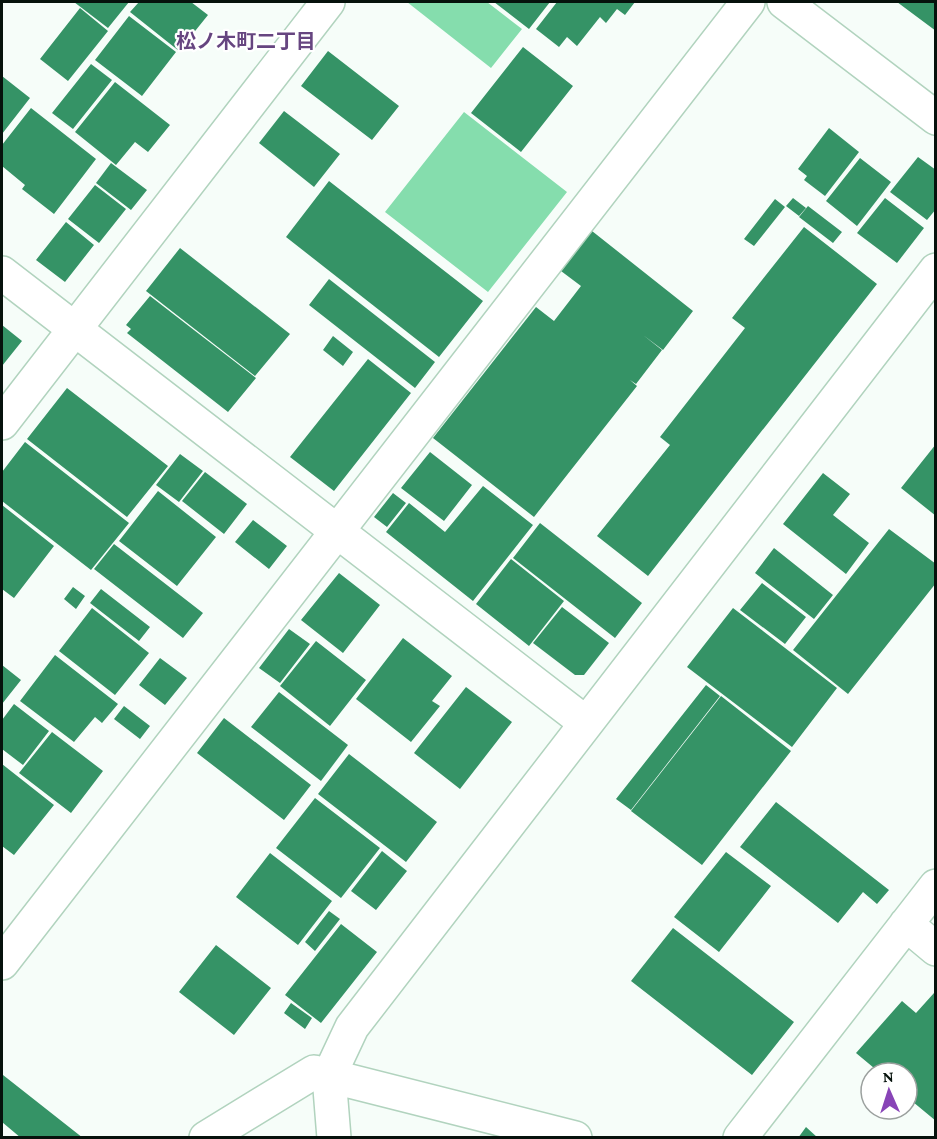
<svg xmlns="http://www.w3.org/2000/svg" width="937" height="1139" font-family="'Crimson Pro','Noto Sans JP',serif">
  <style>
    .green { fill: #85ddad }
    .building { fill: #359366 }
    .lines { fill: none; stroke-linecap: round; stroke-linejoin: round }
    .minor-casing { stroke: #b1d3be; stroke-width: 36 }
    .minor { stroke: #fff; stroke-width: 33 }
    .labels { text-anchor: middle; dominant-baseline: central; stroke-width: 4.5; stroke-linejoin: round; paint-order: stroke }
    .neighbourhood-label { font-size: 20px; font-weight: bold; fill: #664580; stroke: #fff }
  </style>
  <rect width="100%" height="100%" fill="#f6fdf9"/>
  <path class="green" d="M407,2H487L522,29L491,68Z
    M464,112L567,192L488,292L385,212Z"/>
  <path class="building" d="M74,2H129L108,28Z
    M139,2H191L208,15L179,51L130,12Z
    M494,2H550L529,29Z
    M557,2H635L625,15L617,9L606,23L600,17L577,46L567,37L559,47L536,29Z
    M897,2H936V31Z
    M80,8L108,31L68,81L40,59Z
    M129,16L176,52L142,96L95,60Z
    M523,47L573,86L521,152L471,113Z
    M328,51L399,106L372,140L301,86Z
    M91,64L112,80L73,129L52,113Z
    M2,76L30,98L2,134Z
    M115,82L170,125L148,152L135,142L116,165L75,132Z
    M31,108L96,159L54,214L22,189L25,185L2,166V145Z
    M284,111L340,154L314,187L259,143Z
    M829,128L859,152L825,196L804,180L807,176L798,169Z
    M918,157L936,170V209L927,220L890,192Z
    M860,158L891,182L857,226L826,201Z
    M111,163L147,190L131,210L96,183Z
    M329,181L483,301L439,357L286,237Z
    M95,185L126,209L99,243L68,219Z
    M793,198L806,208L799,216L786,206Z
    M885,198L924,228L897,263L857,233Z
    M775,199L785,207L754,246L744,239Z
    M808,206L842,232L833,243L799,217Z
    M66,222L94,245L65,282L36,260Z
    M804,227L877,284L648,576L597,536L670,445L660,437L745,328L732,318Z
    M592,231L693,311L663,350L643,335L662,350L636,384L630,380L637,386L534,517L433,438L536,307L554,321L581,286L561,271Z
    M180,248L290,334L255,376L146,291Z
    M329,279L435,362L415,388L309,305Z
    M150,296L256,378L228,412L127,333L131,329L126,325Z
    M2,325L22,341L2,366Z
    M333,336L353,352L343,366L323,350Z
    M368,359L411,393L334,491L290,457Z
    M67,388L168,466L127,517L27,439Z
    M25,442L129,523L91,570L2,501V472Z
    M936,444V516L901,488Z
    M430,452L472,485L444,521L401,488Z
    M180,454L203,471L179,502L156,485Z
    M205,472L247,504L224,534L182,501Z
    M823,473L850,494L833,515L869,543L846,574L783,524Z
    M483,486L533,525L473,601L386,532L409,503L445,532Z
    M158,491L216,537L177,586L119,541Z
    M393,493L406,503L387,527L374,517Z
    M2,505L54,546L14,598L2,589Z
    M253,520L287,546L269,569L235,542Z
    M540,523L642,603L615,638L513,558Z
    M889,529L936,564V583L848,694L793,650Z
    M114,544L203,613L183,638L94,569Z
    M774,548L833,595L814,619L755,573Z
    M511,559L564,601L529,646L476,604Z
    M339,573L380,605L343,653L301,620Z
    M762,583L806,617L785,644L740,610Z
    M73,587L85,596L76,609L64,599Z
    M101,589L150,627L139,641L90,603Z
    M562,607L609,643L584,675H575L533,643Z
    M92,608L149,653L115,695L59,651Z
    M733,608L837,688L792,747L687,667Z
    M289,629L310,644L280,683L259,668Z
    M403,638L452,676L432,701L440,706L411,742L356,699Z
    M316,641L366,680L330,726L280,686Z
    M55,655L118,704L102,723L95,717L74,742L20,701Z
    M160,658L187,678L165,705L139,685Z
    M2,665L21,680L2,704Z
    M706,685L720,696L631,810L616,799Z
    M466,687L512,722L460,789L414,753Z
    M279,692L348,745L321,781L251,727Z
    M721,696L791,751L702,865L631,811Z
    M14,704L49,731L23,765L2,749V720Z
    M124,706L150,726L140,739L114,719Z
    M224,718L311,785L284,820L197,753Z
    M52,732L103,771L71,813L19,773Z
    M349,754L437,822L406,862L318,794Z
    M2,764L54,805L14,855L2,846Z
    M315,798L380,848L341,898L276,848Z
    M776,802L889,890L877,904L863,892L838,923L740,847Z
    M382,851L407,871L376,910L351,891Z
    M726,852L771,886L719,952L674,917Z
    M270,853L332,901L298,945L236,897Z
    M329,911L340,919L315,951L305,942Z
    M341,924L377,952L321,1023L285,995Z
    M673,928L794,1022L752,1075L631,981Z
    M216,945L271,988L234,1035L179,992Z
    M934,993L936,994V1121L907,1097V1073H880L856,1053L902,1001L916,1013Z
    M291,1003L312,1018L305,1029L284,1013Z
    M3,1075L83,1138H21L2,1122Z
    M806,1127L818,1138H798Z"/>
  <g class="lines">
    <defs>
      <path id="minor" d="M784,2L936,118
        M2,273L586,723
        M2,423L328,2
        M906,924L936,949
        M2,963L748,2
        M206,1138L314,1072L575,1138
        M334,1138L329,1076L352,1027L936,270
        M740,1138L936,886"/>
    </defs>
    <use href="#minor" class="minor-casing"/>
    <use href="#minor" class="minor"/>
  </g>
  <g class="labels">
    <g class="neighbourhood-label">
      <text x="246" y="41">松ノ木町二丁目</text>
    </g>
  </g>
  <rect width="937" height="1139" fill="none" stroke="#06120c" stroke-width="6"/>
  <g transform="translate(889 1091) rotate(357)"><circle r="28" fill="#ffffff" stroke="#9ba09e" stroke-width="1.5"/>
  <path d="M0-4.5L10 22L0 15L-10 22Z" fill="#8844b7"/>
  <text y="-9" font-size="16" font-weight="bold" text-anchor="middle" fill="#06120c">N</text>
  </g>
</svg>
